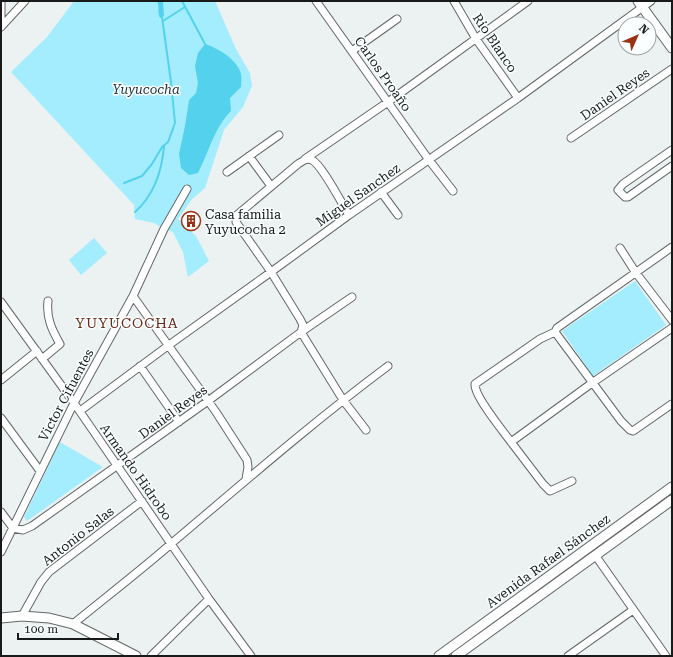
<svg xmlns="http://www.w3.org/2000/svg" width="673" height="657" font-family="'Roboto Serif',serif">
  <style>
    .green { fill: #a3edfe }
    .water { fill: #54d2ed }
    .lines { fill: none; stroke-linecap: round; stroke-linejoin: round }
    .stream { stroke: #54d2ed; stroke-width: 2 }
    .street-casing { stroke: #636768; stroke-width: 9 }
    .secondary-casing { stroke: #636768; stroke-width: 11 }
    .street { stroke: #fff; stroke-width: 7 }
    .secondary { stroke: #fff; stroke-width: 9 }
    .labels { text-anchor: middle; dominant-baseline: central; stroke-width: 3; stroke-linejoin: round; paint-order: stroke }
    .street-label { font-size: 13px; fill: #181a1a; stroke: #fafeff }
    .park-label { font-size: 13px; font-style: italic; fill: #1c3237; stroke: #fafeff }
    .poi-label { font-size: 13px; fill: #181a1a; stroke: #fafeff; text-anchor: start }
    .neighbourhood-label { font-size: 14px; letter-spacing: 1px; fill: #6b2916; stroke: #fafeff }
  </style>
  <rect width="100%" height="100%" fill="#ecf1f2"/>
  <path class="green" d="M74,1H215L236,49L250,73L252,86L243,107L224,130L205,188L192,199L178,219L196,236L209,261L188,277L183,252L173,232L164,229L154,223L135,219L134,205L11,72L47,37Z
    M94,238L107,253L81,275L69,260Z
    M635,281L666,325L593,376L562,331Z
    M60,442L103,467L27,521L24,517Z"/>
  <path class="water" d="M157,1H163L164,16L160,18C157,12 160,7 157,1Z
    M205,44C218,48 238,60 241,74C242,78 241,83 241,87L230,98L231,111C214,128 209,152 198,173L189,175L181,168L179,154L185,126L189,100L196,93L198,83L195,66L198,53Z"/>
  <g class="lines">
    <path class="stream" d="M182,1L205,44
      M163,21L185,7
      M124,183L142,176L152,164L162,147L168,142L175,123L171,82L162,17
      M135,212C154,195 162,171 164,146"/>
    <defs>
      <path id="street" d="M1,1V27
        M316,1L429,160L453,191
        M454,1L476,39L518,98
        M1,27L25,1
        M352,51L397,19
        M571,138L672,69
        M672,150L623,184L618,190L625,197H628L672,166
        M249,156L271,186
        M305,159L388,102L528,1
        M227,172L279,135
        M381,192L398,215
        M672,247L557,328L555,332L621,421L630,430L633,431L672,404
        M620,248L636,273L672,320
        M133,296L216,412L247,460L248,467L246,479
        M352,297L301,332L343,400L366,430
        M1,302L74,403L209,599L251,656
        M555,332L540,339L475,384C474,396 503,431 511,442L592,383L672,328
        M42,359L60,344C52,330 46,318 48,301
        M140,366L179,422
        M1,380L37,351
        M80,411L169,345L271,272L349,215L518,98L651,1
        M1,418L40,471
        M511,442L543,484L550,491L572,481
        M1,512L13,528L23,530L32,526L208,401L301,332L303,325L300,319L271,272L236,222L237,215L298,164C303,161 306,158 312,160C322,165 342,204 349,215
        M1,552L74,403L133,296L164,229L187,189
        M595,555L666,656
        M22,616L41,582L49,572L142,501
        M73,624C106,597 140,571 172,543C243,483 313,422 388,366
        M151,656L209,599
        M568,656L633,610"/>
      <path id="secondary" d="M638,1L672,48
        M1,618L22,616L49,618L73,624L136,656
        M439,656L672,487
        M456,656L672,500"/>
    </defs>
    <use href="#street" class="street-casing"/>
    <use href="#secondary" class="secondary-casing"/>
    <use href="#street" class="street"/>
    <use href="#secondary" class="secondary"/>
  </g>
  <defs>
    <symbol id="building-ring" viewBox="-11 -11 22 22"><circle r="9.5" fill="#fafeff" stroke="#993213" stroke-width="1.5"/><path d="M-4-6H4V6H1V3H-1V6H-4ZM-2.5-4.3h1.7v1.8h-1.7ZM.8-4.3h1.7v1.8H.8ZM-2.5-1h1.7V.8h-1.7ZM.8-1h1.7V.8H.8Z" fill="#993213"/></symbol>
  </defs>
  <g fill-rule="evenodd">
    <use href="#building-ring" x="180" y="210" width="22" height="22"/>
  </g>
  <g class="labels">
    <g class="street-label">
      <text transform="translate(495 43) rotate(56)">Río Blanco</text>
      <text transform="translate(383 74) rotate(55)">Carlos Proaño</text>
      <text transform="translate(615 94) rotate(-35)">Daniel Reyes</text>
      <text transform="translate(358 195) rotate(-35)">Miguel Sanchez</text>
      <text transform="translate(66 395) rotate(-62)">Victor Cifuentes</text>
      <text transform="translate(173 412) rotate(-36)">Daniel Reyes</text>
      <text transform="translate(136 472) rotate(55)">Armando Hidrobo</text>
      <text transform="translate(78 536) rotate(-38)">Antonio Salas</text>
      <text transform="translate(548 561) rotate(-36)">Avenida Rafael Sánchez</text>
    </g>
    <g class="park-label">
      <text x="146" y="89">Yuyucocha</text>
    </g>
    <g class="poi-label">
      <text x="205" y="214">Casa familia<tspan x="205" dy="15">Yuyucocha 2</tspan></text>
    </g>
    <g class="neighbourhood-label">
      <text x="127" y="323">YUYUCOCHA</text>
    </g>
  </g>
  <rect width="673" height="657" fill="none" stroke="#181a1a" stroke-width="4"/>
  <g transform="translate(637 36) rotate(45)"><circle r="19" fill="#fafeff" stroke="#a0a3a3"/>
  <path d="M0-3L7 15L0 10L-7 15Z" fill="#993213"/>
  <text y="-6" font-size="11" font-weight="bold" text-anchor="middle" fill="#181a1a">N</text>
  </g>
  <path d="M18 633v6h100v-6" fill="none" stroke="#181a1a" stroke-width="2"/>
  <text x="24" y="633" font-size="12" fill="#181a1a" stroke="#fafeff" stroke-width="3" paint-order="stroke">100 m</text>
</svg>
